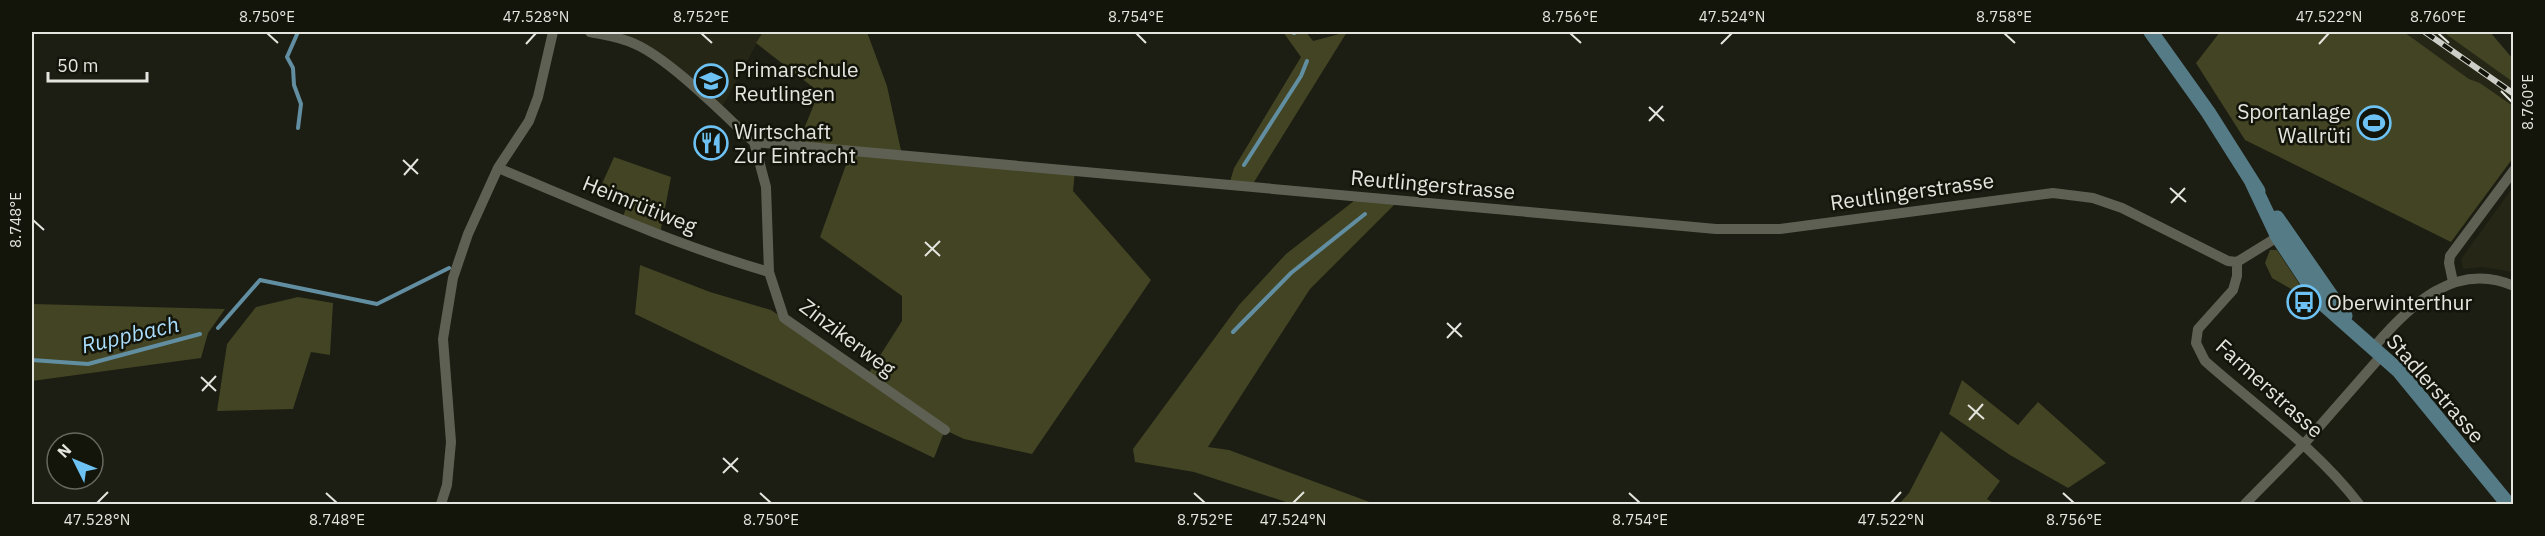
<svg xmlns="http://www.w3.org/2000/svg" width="2545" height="536" font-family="'IBM Plex Sans',sans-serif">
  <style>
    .built { fill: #252615 }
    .green { fill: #434423 }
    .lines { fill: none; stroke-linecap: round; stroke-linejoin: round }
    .stream { stroke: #628ea2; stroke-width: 4 }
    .minor { stroke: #5f6054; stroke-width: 10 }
    .secondary { stroke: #557b86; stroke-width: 15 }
    .rail-casing { stroke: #cdcec7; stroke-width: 6 }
    .rail { stroke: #13140a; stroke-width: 4; stroke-dasharray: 11; stroke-linecap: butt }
    .ticks { fill: none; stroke: #e4e5de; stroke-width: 2 }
    .labels { text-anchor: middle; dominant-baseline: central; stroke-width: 5; stroke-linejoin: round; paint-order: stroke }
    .poi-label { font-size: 21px; fill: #e4e5de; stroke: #13140a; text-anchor: start }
    .street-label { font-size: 21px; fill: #e4e5de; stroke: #13140a }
    .water-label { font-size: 22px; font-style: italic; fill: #abddfc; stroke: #13140a }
    .neatline { fill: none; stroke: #e4e5de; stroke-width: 2 }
    .ticks-label { font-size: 15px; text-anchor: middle; fill: #e4e5de }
  </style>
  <rect width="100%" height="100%" fill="#1c1d13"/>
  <path class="built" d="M624,32H763L720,111L666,65L621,38Z
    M2404,32H2443L2513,82V106L2480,83L2469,79Z
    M2513,187V272L2482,267L2463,269L2461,259Z"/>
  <path class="green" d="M763,32H867L887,86L902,155L1075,171L1073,191L1151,280L1032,454L964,439L945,430L934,458L635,314L640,265L710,292L771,310L867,376L902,321V296L820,237L851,151L797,146L819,92L756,43Z
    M1283,32H1306L1313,41L1347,32L1251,187L1229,185L1234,168L1301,57Z
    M2220,32H2404L2469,79L2480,83L2513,106V158L2451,242L2245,140L2196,63Z
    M2443,32H2490L2513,59V82Z
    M614,157L671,177L660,234L622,220L629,199L601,186Z
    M1359,197L1398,201L1310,289L1208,447L1229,450L1375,504H1292L1194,472L1135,462L1133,449L1239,305L1286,254Z
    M2270,250H2277L2310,300L2272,278L2265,263Z
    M298,297L333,303L330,355L311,352L293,409L217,411L227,344L256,307Z
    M32,304L225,309L208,333L201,358L32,381Z
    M1962,380L2018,425L2038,402L2106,463L2068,488L2010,455L1949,414Z
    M1941,431L2000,481L1987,499L1995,504H1899L1909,493Z"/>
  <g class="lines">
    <path class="stream" d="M1292,32L1294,33
      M298,128L301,104L294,85L293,68L287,57L298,32
      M1244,165L1301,76L1307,61
      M218,328L260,280L377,304L449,268
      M1233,332L1291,273L1365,214
      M32,360L88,364L200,334"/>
    <path class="minor" d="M590,32C605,35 621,37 635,44C671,60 723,114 754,142L1716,229H1780L2053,193L2093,198L2122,208L2228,261L2237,262L2284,233
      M754,142L766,187L769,272L784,318L945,430
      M498,168C587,205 676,245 769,272
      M2237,262V276L2233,290L2198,329L2196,343L2205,361C2258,408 2316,448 2359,504
      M2453,282L2449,263L2450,256L2514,170
      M2374,347C2409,306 2455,260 2514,286
      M441,504L447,485L451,442L443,339L453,278L468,234L498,168L529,121L538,97L553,32
      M2245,504L2304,444L2382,355"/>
    <path class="secondary" d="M2151,32L2208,112L2258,191
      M2252,182L2278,237L2321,302L2399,371L2508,504
      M2277,218L2345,316"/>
    <defs>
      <path id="rail" d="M2425,32L2514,94"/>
    </defs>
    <use href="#rail" class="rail-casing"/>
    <use href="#rail" class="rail"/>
  </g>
  <path class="ticks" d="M267,33L278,43M701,33L712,43M1136,33L1146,43M1570,33L1581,43M2004,33L2015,43M2438,33L2449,43M526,44L536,33M1721,44L1732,33M2319,44L2329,33M2501,91L2512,102M1649,107L1664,121M1649,121L1663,106M403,160L418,174M404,175L418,159M2170,188L2186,202M2171,203L2185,188M33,220L44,230M925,242L940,256M925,256L940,241M1447,323L1462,337M1447,338L1461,323M201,377L216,391M202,391L216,376M1968,405L1984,419M1969,420L1983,404M723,458L738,472M723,473L738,458M326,493L337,503M760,493L771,503M1194,493L1205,503M1629,493L1640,503M2063,493L2074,503M97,503L108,492M1293,503L1304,492M1891,503L1901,492"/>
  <defs>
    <symbol id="school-ring" viewBox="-11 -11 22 22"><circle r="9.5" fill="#13140a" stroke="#6dc2f3" stroke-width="1.5"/><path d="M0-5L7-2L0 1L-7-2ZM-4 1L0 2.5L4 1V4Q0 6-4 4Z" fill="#6dc2f3"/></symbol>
    <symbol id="stadium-ring" viewBox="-11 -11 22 22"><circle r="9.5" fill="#13140a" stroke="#6dc2f3" stroke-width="1.5"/><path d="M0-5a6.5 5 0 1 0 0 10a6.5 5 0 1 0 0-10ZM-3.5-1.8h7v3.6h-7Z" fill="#6dc2f3"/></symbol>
    <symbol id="restaurant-ring" viewBox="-11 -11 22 22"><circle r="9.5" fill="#13140a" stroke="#6dc2f3" stroke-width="1.5"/><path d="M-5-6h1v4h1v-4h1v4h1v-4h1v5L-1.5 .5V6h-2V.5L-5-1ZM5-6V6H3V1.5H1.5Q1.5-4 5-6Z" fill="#6dc2f3"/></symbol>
    <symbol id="bus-ring" viewBox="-11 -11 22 22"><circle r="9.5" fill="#13140a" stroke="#6dc2f3" stroke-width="1.5"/><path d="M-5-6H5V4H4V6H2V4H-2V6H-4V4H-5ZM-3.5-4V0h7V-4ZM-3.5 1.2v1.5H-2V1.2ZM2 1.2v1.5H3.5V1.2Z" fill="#6dc2f3"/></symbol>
  </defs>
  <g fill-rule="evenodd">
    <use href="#school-ring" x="692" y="62" width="38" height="38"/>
    <use href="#stadium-ring" x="2355" y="104" width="38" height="38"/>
    <use href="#restaurant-ring" x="692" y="124" width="38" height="38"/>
    <use href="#bus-ring" x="2285" y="283" width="38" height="38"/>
  </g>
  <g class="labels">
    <g class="poi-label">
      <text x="734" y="69">Primarschule<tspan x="734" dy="24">Reutlingen</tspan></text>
      <text x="2351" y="111" text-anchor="end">Sportanlage<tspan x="2351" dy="24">Wallrüti</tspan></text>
      <text x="734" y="131">Wirtschaft<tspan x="734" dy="24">Zur Eintracht</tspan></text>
      <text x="2327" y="302">Oberwinterthur</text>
    </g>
    <g class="street-label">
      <text transform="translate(1433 184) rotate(5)">Reutlingerstrasse</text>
      <text transform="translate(1912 191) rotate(-8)">Reutlingerstrasse</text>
      <text transform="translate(640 204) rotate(22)">Heimrütiweg</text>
      <text transform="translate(848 337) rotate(37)">Zinzikerweg</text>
      <text transform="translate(2270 388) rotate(42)">Farmerstrasse</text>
      <text transform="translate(2436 388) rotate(49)">Stadlerstrasse</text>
    </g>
    <g class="water-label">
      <text transform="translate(130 334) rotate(-13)">Ruppbach</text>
    </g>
  </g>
  <rect width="2545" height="536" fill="none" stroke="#13140a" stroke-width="66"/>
  <g transform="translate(75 461) rotate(313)"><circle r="28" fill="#13140a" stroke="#67685f" stroke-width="1.5"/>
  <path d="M0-4.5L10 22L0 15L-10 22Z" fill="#6dc2f3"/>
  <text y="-9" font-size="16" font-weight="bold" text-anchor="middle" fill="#e4e5de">N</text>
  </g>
  <path d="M48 72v9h99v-9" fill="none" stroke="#e4e5de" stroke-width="3"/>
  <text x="57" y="72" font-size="18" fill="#e4e5de" stroke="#13140a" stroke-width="4.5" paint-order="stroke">50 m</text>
  <rect x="33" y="33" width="2479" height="470" class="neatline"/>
  <g class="ticks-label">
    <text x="267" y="22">8.750°E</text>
    <text x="536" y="22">47.528°N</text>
    <text x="701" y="22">8.752°E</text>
    <text x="1136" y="22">8.754°E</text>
    <text x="1570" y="22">8.756°E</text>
    <text x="1732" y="22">47.524°N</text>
    <text x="2004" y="22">8.758°E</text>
    <text x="2329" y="22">47.522°N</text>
    <text x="2438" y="22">8.760°E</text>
    <text transform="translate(2528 102) rotate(-90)" y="5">8.760°E</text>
    <text transform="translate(16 220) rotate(-90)" y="5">8.748°E</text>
    <text x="97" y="525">47.528°N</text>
    <text x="337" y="525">8.748°E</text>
    <text x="771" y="525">8.750°E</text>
    <text x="1205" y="525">8.752°E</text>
    <text x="1293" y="525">47.524°N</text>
    <text x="1640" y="525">8.754°E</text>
    <text x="1891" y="525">47.522°N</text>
    <text x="2074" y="525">8.756°E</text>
  </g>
</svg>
